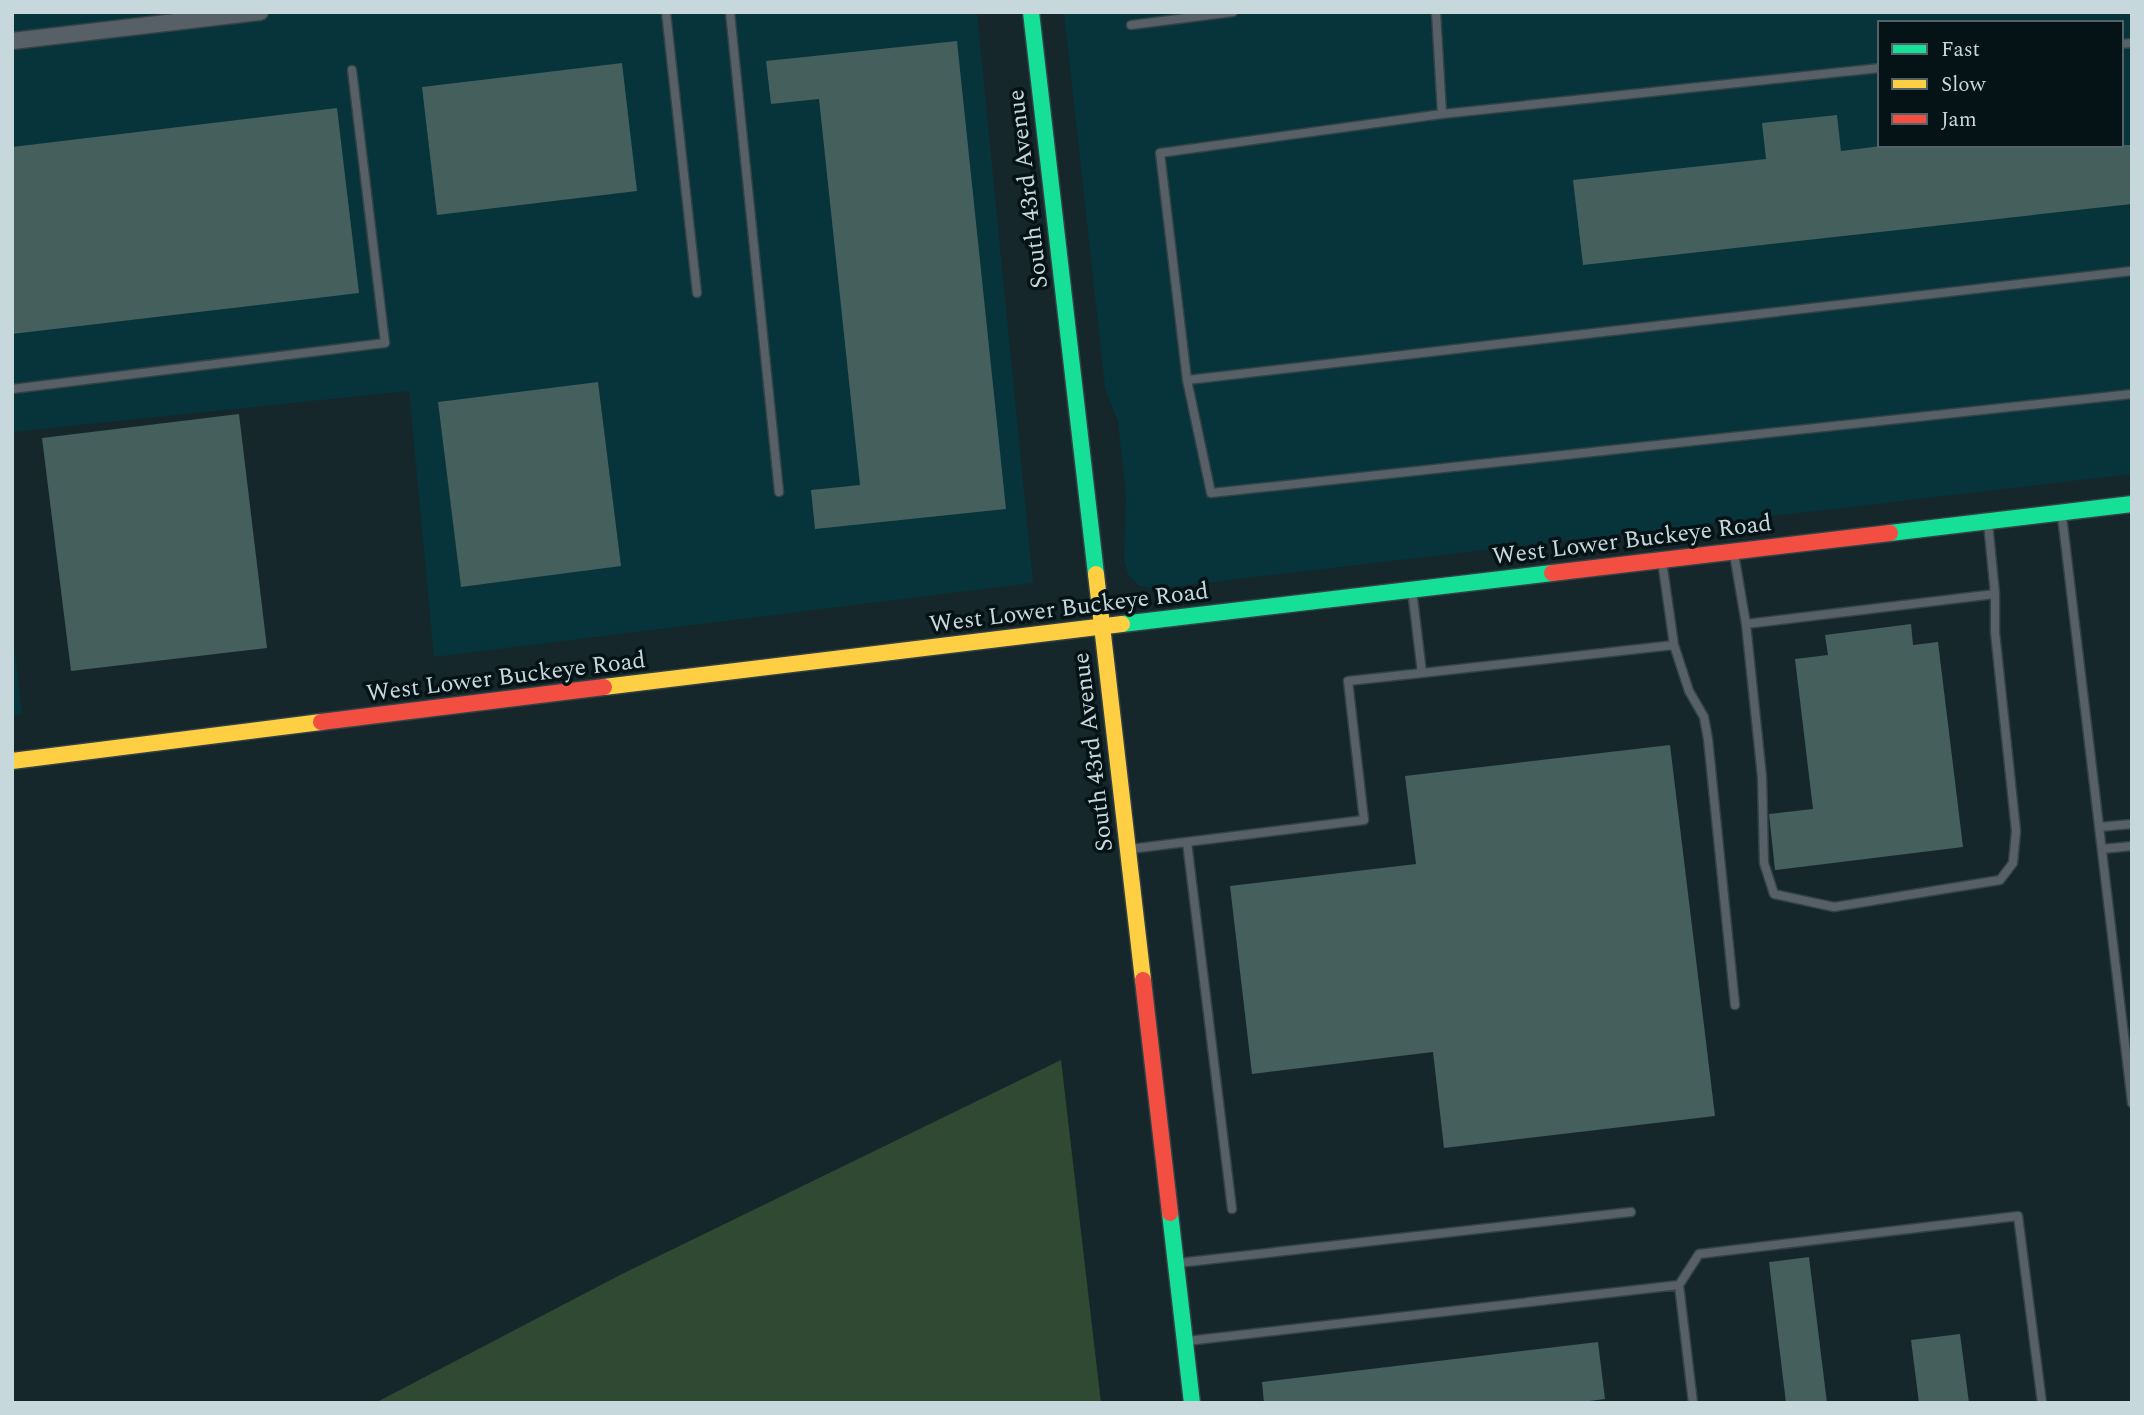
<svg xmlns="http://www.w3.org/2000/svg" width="2144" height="1415" font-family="Spectral,serif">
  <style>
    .built { fill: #07333b; fill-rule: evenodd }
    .green { fill: #2f4932 }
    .building { fill: #455f5d }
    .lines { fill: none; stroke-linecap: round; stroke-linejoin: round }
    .lane-casing { stroke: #334246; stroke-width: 11 }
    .street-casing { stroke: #334246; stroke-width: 19 }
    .fast-casing { stroke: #334246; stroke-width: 19 }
    .slow-casing { stroke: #334246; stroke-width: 19 }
    .jam-casing { stroke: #334246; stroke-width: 19 }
    .lane { stroke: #576066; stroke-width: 8 }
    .street { stroke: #576066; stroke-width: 16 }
    .fast { stroke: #16e098; stroke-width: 16 }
    .slow { stroke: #ffcf43; stroke-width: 16 }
    .jam { stroke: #f24e42; stroke-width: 16 }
    .labels { text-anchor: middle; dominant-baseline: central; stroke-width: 7; stroke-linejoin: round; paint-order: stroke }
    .street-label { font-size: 24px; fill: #c7d8dd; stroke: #061316 }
  </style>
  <rect width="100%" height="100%" fill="#15272b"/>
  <path class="built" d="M12,12H977L1033,583L434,657L409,391L12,432Z
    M1064,12H2132V474L1153,589L1139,585L1129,576L1124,561L1126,495L1118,422L1105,388ZM1880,23H2121V145H1880Z
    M12,625L22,714L12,715Z"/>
  <path class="green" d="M1061,1060L1101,1403H375L622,1274Z"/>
  <path class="building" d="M957,41L1006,509L815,529L811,490L860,485L819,99L771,104L766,61Z
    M622,63L637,191L437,215L422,87Z
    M337,108L359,293L12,334V147Z
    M1837,115L1841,151L1889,145H2132V204L1583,265L1573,180L1766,159L1762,123Z
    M598,382L621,566L461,587L438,402Z
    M239,414L267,648L71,671L42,438Z
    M1911,624L1913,645L1938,642L1963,847L1775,870L1769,814L1813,809L1795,659L1828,655L1825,635Z
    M1670,745L1715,1116L1444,1148L1433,1052L1252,1074L1230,886L1416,864L1405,776Z
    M1809,1257L1827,1403H1786L1769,1262Z
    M1960,1334L1969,1403H1919L1911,1340Z
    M1598,1342L1605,1399L1574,1403H1264L1262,1382Z"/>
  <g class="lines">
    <defs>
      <path id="lane" d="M666,12L697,293
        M730,12L779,492
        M1436,12L1442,114
        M1131,25L1233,12
        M2121,44L2132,43
        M1880,68L1442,114L1160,153L1187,380L2132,271
        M1187,380L1211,493L2132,394
        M12,389L385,343L352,70
        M2062,516L2132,1103
        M1734,554L1746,624L1995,594L1988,523
        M1412,590L1422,673L1674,645L1662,561
        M1746,624L1762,777L1764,863L1774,894L1834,907L2000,880L2013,863L2016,831L1995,632V594
        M1674,645L1689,691L1704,717L1708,739L1735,1005
        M2099,827L2132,824
        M1187,842L1232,1209
        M1130,849L1364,820L1348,681L1422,673
        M2102,849L2132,846
        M1178,1263L1631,1212
        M1679,1285L1699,1254L2018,1216L2042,1403
        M1187,1341L1679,1285L1693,1403"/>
      <path id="street" d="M12,41L260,12"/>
      <path id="fast" d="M1031,12L1096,574
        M1890,533L2132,504
        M1122,624L1552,573
        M1170,1213L1192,1403"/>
      <path id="slow" d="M1096,574L1143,980
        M604,687L1122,624
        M12,761L321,722"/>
      <path id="jam" d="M1552,573L1890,533
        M321,722L604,687
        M1143,980L1170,1213"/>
    </defs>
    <use href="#lane" class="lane-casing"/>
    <use href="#street" class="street-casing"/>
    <use href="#fast" class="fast-casing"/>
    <use href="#slow" class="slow-casing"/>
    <use href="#jam" class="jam-casing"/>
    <use href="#lane" class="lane"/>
    <use href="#street" class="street"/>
    <use href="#fast" class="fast"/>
    <use href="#slow" class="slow"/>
    <use href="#jam" class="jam"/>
  </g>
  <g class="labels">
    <g class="street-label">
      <text transform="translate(1028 189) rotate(-97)">South 43rd Avenue</text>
      <text transform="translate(1632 540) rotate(-7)">West Lower Buckeye Road</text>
      <text transform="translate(1069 608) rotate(-7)">West Lower Buckeye Road</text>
      <text transform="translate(506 677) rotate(-7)">West Lower Buckeye Road</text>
      <text transform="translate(1093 752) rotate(-97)">South 43rd Avenue</text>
    </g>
  </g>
  <rect width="2144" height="1415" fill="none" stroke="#c7d8dd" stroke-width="28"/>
  <rect x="1878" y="21" width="245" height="126" fill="#061316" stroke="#536266" stroke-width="2"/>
  <rect x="1892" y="44" width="35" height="10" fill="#16e098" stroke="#536266" stroke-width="2"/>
  <text x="1941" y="56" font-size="21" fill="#c7d8dd">Fast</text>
  <rect x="1892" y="79" width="35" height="10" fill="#ffcf43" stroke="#536266" stroke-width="2"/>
  <text x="1941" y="91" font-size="21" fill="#c7d8dd">Slow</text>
  <rect x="1892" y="114" width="35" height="10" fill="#f24e42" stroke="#536266" stroke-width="2"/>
  <text x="1941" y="126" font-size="21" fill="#c7d8dd">Jam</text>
</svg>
